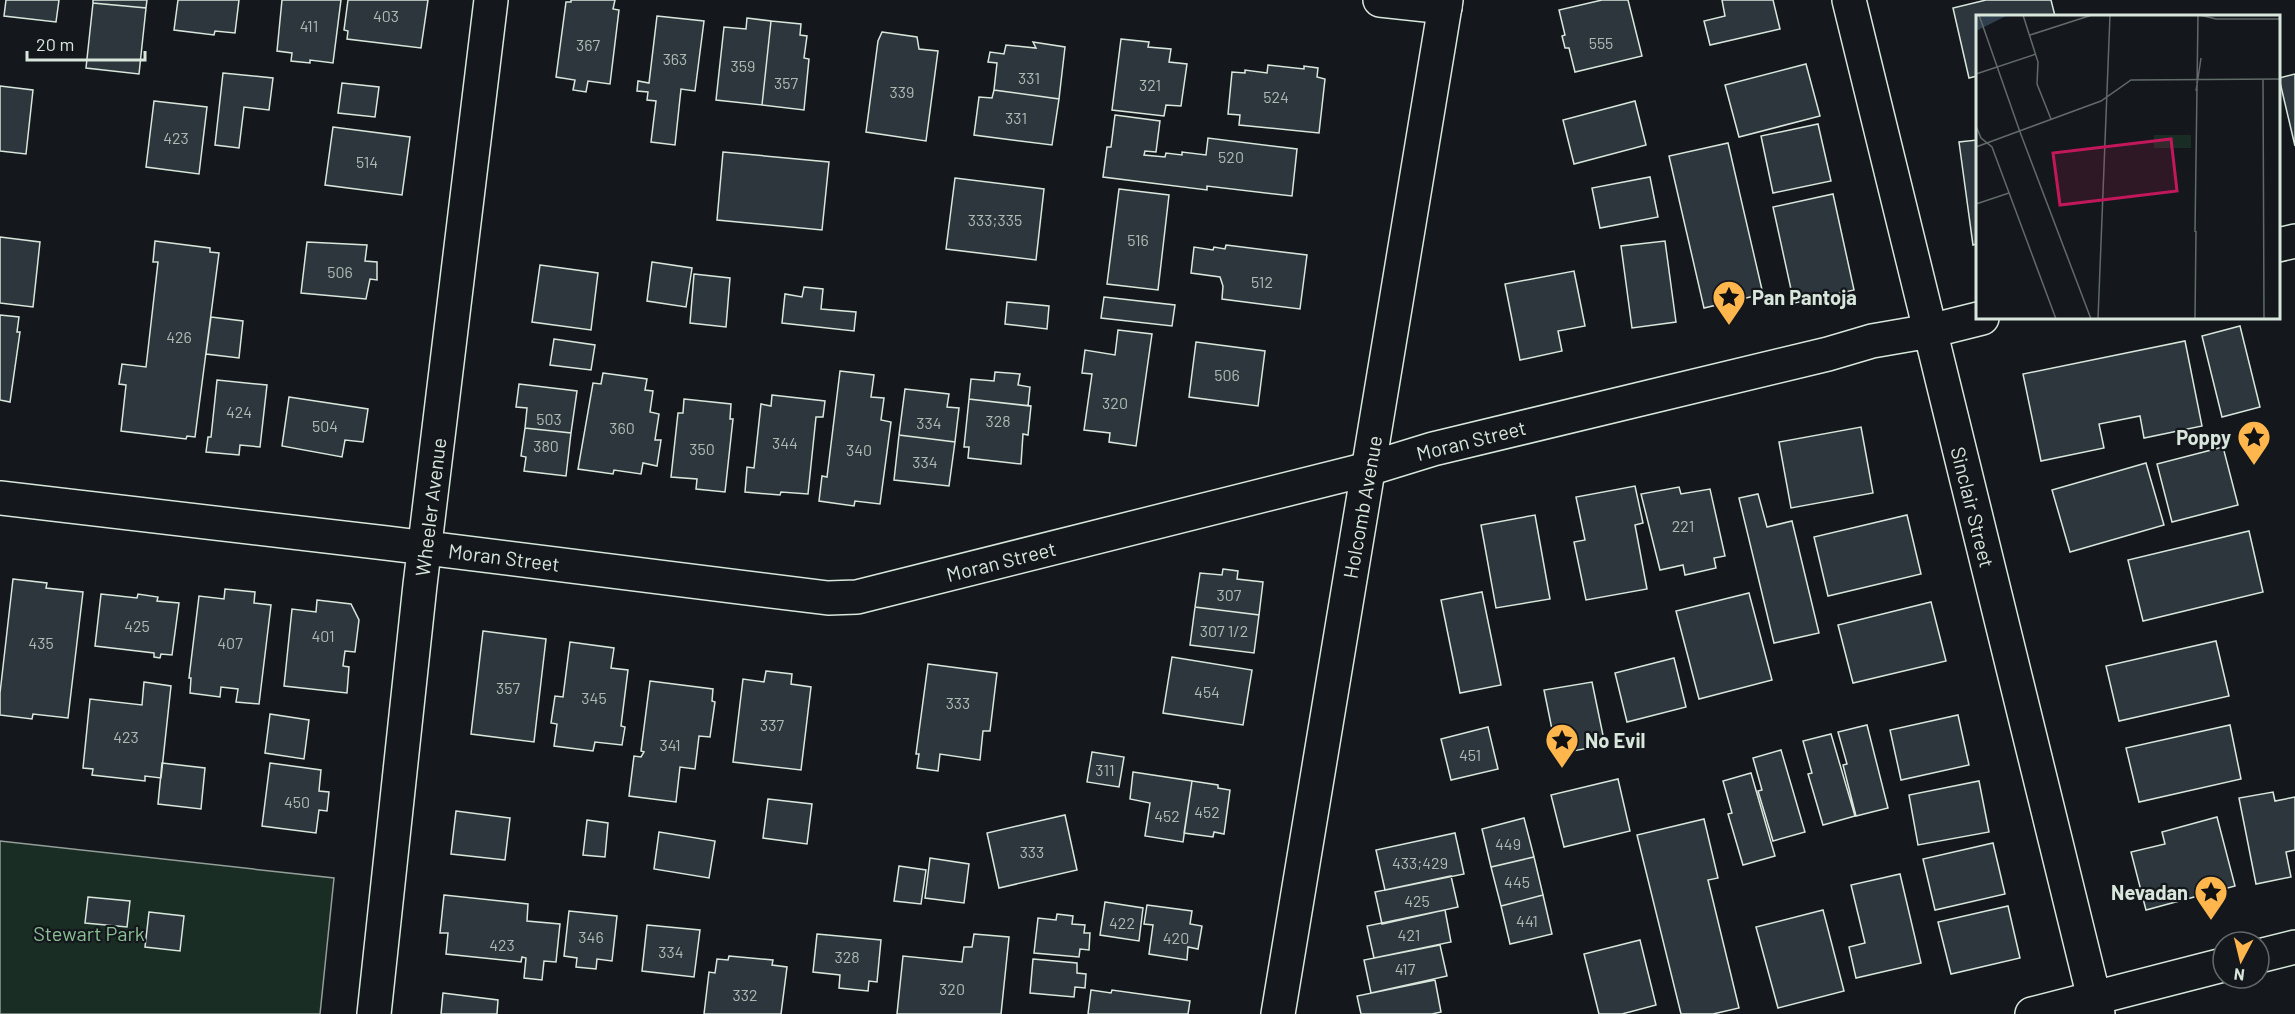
<svg xmlns="http://www.w3.org/2000/svg" width="2295" height="1014" font-family="Barlow,sans-serif">
  <style>
    .green { fill: #1a2d24; stroke: #939e99; stroke-width: 1.5 }
    .building { fill: #2c363c; stroke: #d8e6dc; stroke-width: 1.5 }
    .lines { fill: none; stroke-linecap: round; stroke-linejoin: round }
    .street-casing { stroke: #d8e6dc; stroke-width: 36 }
    .secondary-casing { stroke: #d8e6dc; stroke-width: 36 }
    .street { stroke: #14181c; stroke-width: 33 }
    .secondary { stroke: #14181c; stroke-width: 33 }
    .labels { text-anchor: middle; dominant-baseline: central; stroke-width: 4.5; stroke-linejoin: round; paint-order: stroke }
    .number-label { font-size: 16px; fill: #adbab4 }
    .poi-label { font-size: 20px; font-weight: bold; fill: #d8e6dc; stroke: #14181c; text-anchor: start }
    .street-label { font-size: 20px; fill: #d8e6dc; stroke: #14181c }
    .park-label { font-size: 20px; fill: #8ac095; stroke: #14181c }
    .inset-road { fill: none; stroke: #626a69; stroke-width: 1.5 }
    .view { fill: #c2185b; fill-opacity: 0.15; stroke: #c2185b; stroke-width: 3 }
    .inset-edge { fill: none; stroke: #d8e6dc; stroke-width: 3 }
  </style>
  <rect width="100%" height="100%" fill="#14181c"/>
  <path class="green" d="M0,841L334,878L320,1014H0Z"/>
  <path class="building" d="M6,0H59L56,22L4,16Z
    M93,0H147L146,8L93,3Z
    M178,0H239L235,33L215,31L214,35L174,30Z
    M282,0H341L333,63L310,60V63L291,61L292,53L277,51Z
    M348,0H428L421,48L347,39L348,31L344,30Z
    M571,0H615L613,9L619,10L610,84L588,81L586,92L573,90L575,80L556,77L566,2H571Z
    M1602,0H1628L1642,56L1575,72L1569,48H1565L1562,36L1565,35L1559,10Z
    M1722,0H1773L1780,29L1710,45L1704,21L1725,16Z
    M1986,0H2051L2055,16H1977V76L1969,78L1953,8Z
    M93,3L146,8L139,74L86,68Z
    M657,16L704,21L695,91L681,89L675,145L651,142L656,101L647,100L648,92L637,91L638,81L649,83Z
    M747,18L771,21L762,105L716,100L724,27L746,29Z
    M771,21L801,24L800,35L807,36L804,58L809,59L804,110L762,105Z
    M882,32L917,37L919,49L938,51L926,141L866,132L878,41Z
    M1121,39L1149,42L1148,47L1171,49L1169,62L1187,64L1181,106L1166,105L1164,116L1112,110Z
    M1033,42L1065,47L1059,99L994,90L997,63L988,62L990,52L1004,54L1006,45L1036,48Z
    M1806,64L1820,116L1739,137L1725,85Z
    M1268,65L1304,69V66L1318,68L1317,77L1325,79L1319,133L1239,125L1240,115L1228,114L1232,72L1245,73V70L1267,73Z
    M223,73L273,78L269,110L244,107L239,148L215,145Z
    M2295,74V146L2279,78Z
    M342,83L379,87L375,117L338,113Z
    M0,86L33,90L26,154L0,151Z
    M994,90L1059,99L1052,145L974,135L979,97L992,98Z
    M154,101L207,107L199,174L146,167Z
    M1635,101L1646,145L1574,164L1563,120Z
    M1115,115L1160,121L1156,152L1145,151L1144,155L1165,157L1166,153L1182,155V152L1206,155L1208,138L1297,149L1292,196L1207,186V190L1103,177L1107,147H1111Z
    M1818,124L1831,181L1773,193L1761,136Z
    M333,127L410,137L402,195L325,185Z
    M1977,140V244L1973,245L1959,142Z
    M1728,143L1763,294L1704,308L1669,156Z
    M723,152L829,162L822,230L717,220Z
    M1650,177L1658,217L1600,228L1592,188Z
    M955,178L1044,189L1036,260L946,249Z
    M1119,189L1169,195L1158,290L1107,284Z
    M1833,194L1854,290L1794,303L1773,207Z
    M0,237L40,242L33,307L0,303Z
    M155,241L210,248V252L219,253L195,437L187,436L186,439L121,431L126,385L119,384L122,364L146,367L158,262H153Z
    M1665,241L1676,322L1632,328L1621,246Z
    M307,242L367,245L365,261L377,262V280L370,279L366,299L301,293Z
    M1226,245L1307,255L1300,309L1222,299L1223,286L1220,277L1191,273L1194,247L1213,250L1214,247L1225,249Z
    M652,262L692,268L686,307L647,301Z
    M540,265L598,273L591,330L532,322Z
    M1574,271L1585,326L1558,331L1562,351L1520,360L1505,284Z
    M694,274L730,278L726,327L690,323Z
    M804,287L823,289L821,309L856,312L854,331L782,323L785,294L802,297Z
    M1104,297L1175,305L1172,326L1101,318Z
    M1007,302L1049,306L1047,329L1005,324Z
    M0,315L19,317L17,332H20L10,402L0,400Z
    M211,317L243,321L239,358L206,354Z
    M2240,326L2260,407L2222,417L2202,336Z
    M1118,330L1152,334L1136,446L1109,442L1110,433L1084,430L1092,374L1082,373L1085,350L1115,355Z
    M554,339L595,345L591,370L550,365Z
    M2185,341L2202,426L2144,438L2140,416L2099,424L2104,448L2041,461L2023,374Z
    M1196,342L1265,351L1258,406L1189,397Z
    M840,371L874,375L871,397L884,398L881,420L891,422L880,504L855,501L854,506L819,501L822,476L827,477Z
    M995,372L1020,374L1018,385L1030,387L1028,406L969,399L971,379L994,381Z
    M603,373L647,379L645,390L653,391L650,412L659,414L655,440H661L657,466L643,463L641,474L614,470L613,474L578,469L593,383L601,384Z
    M217,380L267,385L260,447L240,445L239,455L206,452L208,437H211Z
    M519,384L577,391L571,433L525,428L527,408L516,407Z
    M905,389L949,394L947,407L959,408L955,442L899,435Z
    M772,395L825,401L823,417H816L808,494L781,492L780,495L745,492L747,467L754,468L761,404L771,406Z
    M289,397L368,409L363,442L345,440L342,457L282,446Z
    M684,399L731,404L730,419H733L725,492L696,489L697,479L671,477L678,413H683Z
    M969,399L1031,406L1028,435L1023,434L1021,464L968,458L969,447H964Z
    M1861,427L1873,493L1791,508L1779,442Z
    M525,428L571,433L566,476L524,471L526,457L521,456Z
    M899,435L955,442L949,486L894,480Z
    M2223,447L2238,505L2172,522L2157,464Z
    M2146,463L2164,525L2070,552L2052,490Z
    M1635,486L1643,523L1635,525L1647,589L1586,600L1574,542L1585,540L1576,497Z
    M1679,487L1681,494L1710,489L1725,556L1714,558L1716,568L1685,575L1683,565L1660,570L1641,494Z
    M1758,494L1767,527L1792,521L1819,633L1774,643L1739,498Z
    M1535,515L1550,599L1496,608L1481,525Z
    M1907,515L1921,574L1828,596L1814,537Z
    M2249,531L2263,592L2143,621L2128,560Z
    M1223,569L1238,571L1237,579L1263,582L1259,615L1195,607L1200,573L1222,575Z
    M13,579L47,583L46,588L83,592L68,718L33,714L32,719L0,715V693Z
    M225,589L255,592L254,603L271,605L259,704L236,702L238,689L221,687L220,697L190,693L191,678H189L199,596L224,599Z
    M1482,592L1501,685L1460,693L1441,600Z
    M1749,593L1772,680L1699,699L1676,611Z
    M101,594L137,598L138,594L158,597L157,601L179,603L172,655L161,654L160,658L154,657V653L95,646Z
    M317,600L351,604L359,620L355,652L345,651L343,666L349,667L347,693L284,686L292,609L316,612Z
    M1931,602L1946,661L1853,683L1838,625Z
    M1195,607L1259,615L1254,653L1190,645Z
    M483,631L546,639L534,742L471,734Z
    M2216,641L2229,696L2119,721L2106,666Z
    M570,642L614,648L611,668L628,670L621,726L625,727L622,745L595,742L593,751L554,746L557,724L551,723L555,696L563,697Z
    M1172,657L1252,670L1243,725L1163,713Z
    M1674,658L1686,707L1627,722L1615,673Z
    M928,664L997,673L990,731H983L980,760L940,754L938,771L917,768L919,754H916Z
    M766,671L792,674L791,684L811,687L801,770L733,762L743,679L764,682Z
    M650,681L713,689L712,701L715,702L710,737L699,736L695,769L680,767L676,802L629,796L634,756L641,757L644,752L641,751Z
    M144,682L171,686L161,778L145,776V781L92,775L93,769L83,768L90,699L142,705Z
    M1592,682L1605,745L1557,754L1544,690Z
    M270,714L309,720L304,759L265,753Z
    M1958,715L1969,765L1901,780L1890,730Z
    M1867,725L1888,808L1856,816L1843,765L1847,764L1838,732Z
    M2230,725L2241,779L2139,802L2126,748Z
    M1488,727L1498,769L1451,780L1441,739Z
    M1831,734L1855,816L1823,825L1808,774L1812,773L1803,741Z
    M1781,750L1805,832L1773,841L1758,791L1762,790L1753,758Z
    M1092,752L1124,757L1119,787L1087,782Z
    M162,763L205,768L201,809L158,804Z
    M270,763L321,770L319,791L329,792L327,811L319,810L316,833L262,826Z
    M1133,772L1192,781L1183,842L1145,836L1150,803L1130,799Z
    M1751,773L1775,856L1743,865L1728,814L1732,813L1723,781Z
    M1618,779L1630,831L1564,847L1551,795Z
    M1192,781L1218,785V788L1230,790L1224,834L1214,832L1213,837L1184,833Z
    M1979,781L1989,832L1918,845L1909,795Z
    M2273,792L2275,801L2295,797V850L2286,852L2291,877L2256,884L2239,798Z
    M768,799L812,804L807,844L763,838Z
    M456,811L510,818L505,860L451,854Z
    M1065,815L1077,870L999,888L987,833Z
    M2217,817L2235,886L2146,910L2131,852L2165,844L2162,832Z
    M1524,818L1534,857L1491,867L1482,829Z
    M1704,819L1718,878L1708,880L1739,1008L1713,1014H1681L1637,835Z
    M587,820L608,823L605,857L583,855Z
    M659,832L715,841L709,878L654,869Z
    M1455,833L1464,874L1385,890L1376,850Z
    M1993,843L2005,894L1935,910L1923,859Z
    M1534,857L1543,895L1501,906L1491,867Z
    M930,858L969,864L964,903L925,898Z
    M899,866L926,870L921,904L894,901Z
    M1900,874L1921,963L1856,978L1849,947L1865,943L1851,885Z
    M1451,876L1458,907L1382,924L1375,892Z
    M444,895L528,904L527,921L560,924L556,962L544,961L542,980L524,978L526,958L522,957L521,962L446,954L448,933H440Z
    M1543,895L1552,934L1510,944L1501,906Z
    M88,897L130,901L127,927L85,923Z
    M1105,902L1143,908L1139,941L1100,935Z
    M1147,905L1192,911L1190,924L1202,926L1198,949L1188,947L1187,960L1149,954L1153,925L1144,924Z
    M2008,906L2020,958L1951,974L1938,922Z
    M1445,910L1451,942L1374,958L1367,926Z
    M1823,910L1844,991L1778,1008L1756,927Z
    M569,911L617,916L612,961L597,959L596,969L576,967L577,958L564,956Z
    M149,912L184,916L180,951L145,947Z
    M1057,914L1073,916L1072,924L1085,925L1084,933H1090L1089,950L1080,949L1079,957L1034,953L1038,918L1056,920Z
    M647,925L700,930L694,977L642,971Z
    M817,934L881,940L877,982L869,981L868,991L839,988L840,975L813,972Z
    M974,934L1009,937L1001,1014H897L903,956L962,962L964,947H972Z
    M1640,940L1656,1005L1622,1014H1599L1584,954Z
    M1440,945L1447,976L1371,993L1364,960Z
    M729,956L773,960L772,965L787,967L781,1014H704L709,972L715,973L717,959L728,960Z
    M1033,959L1077,963V973L1086,974L1085,988L1075,987L1074,997L1030,993Z
    M1435,980L1441,1012L1432,1014H1361L1357,996Z
    M1091,990L1111,993L1112,990L1190,1001L1188,1014H1088Z
    M443,993L498,1000L497,1014H441Z"/>
  <g class="lines">
    <defs>
      <path id="street" d="M1380,0L1445,7
        M1849,0L2098,1014
        M2278,245L2295,241
        M0,498L386,543L828,598L857,597L1368,469L1433,449L1828,354L1872,341L1930,331L1982,318
        M2259,956L2295,947
        M374,1014L420,585L491,0
        M2032,1014L2223,965"/>
      <path id="secondary" d="M1278,1014L1446,0"/>
    </defs>
    <use href="#street" class="street-casing"/>
    <use href="#secondary" class="secondary-casing"/>
    <use href="#street" class="street"/>
    <use href="#secondary" class="secondary"/>
  </g>
  <defs>
    <symbol id="sight-pin" viewBox="-11 -11 22 30"><path d="M0 17L-7.5 6A9.5 9.5 0 1 1 7.5 6Z" fill="#ffb74d" stroke="#14181c"/><path d="M0-6L1.8-2.2L6-1.7L2.9 1.2L3.7 5.4L0 3.3L-3.7 5.4L-2.9 1.2L-6-1.7L-1.8-2.2Z" fill="#111"/></symbol>
  </defs>
  <g fill-rule="evenodd">
    <use href="#sight-pin" x="1710" y="278" width="38" height="52"/>
    <use href="#sight-pin" x="2235" y="418" width="38" height="52"/>
    <use href="#sight-pin" x="1543" y="721" width="38" height="52"/>
    <use href="#sight-pin" x="2192" y="873" width="38" height="52"/>
  </g>
  <g class="labels">
    <g class="number-label">
      <text x="386" y="15">403</text>
      <text x="309" y="25">411</text>
      <text x="1601" y="42">555</text>
      <text x="588" y="44">367</text>
      <text x="675" y="58">363</text>
      <text x="743" y="65">359</text>
      <text x="1029" y="77">331</text>
      <text x="786" y="82">357</text>
      <text x="1150" y="84">321</text>
      <text x="902" y="91">339</text>
      <text x="1276" y="96">524</text>
      <text x="1016" y="117">331</text>
      <text x="176" y="137">423</text>
      <text x="1231" y="156">520</text>
      <text x="367" y="161">514</text>
      <text x="995" y="219">333;335</text>
      <text x="1138" y="239">516</text>
      <text x="340" y="271">506</text>
      <text x="1262" y="281">512</text>
      <text x="179" y="336">426</text>
      <text x="1227" y="374">506</text>
      <text x="1115" y="402">320</text>
      <text x="239" y="411">424</text>
      <text x="549" y="418">503</text>
      <text x="998" y="420">328</text>
      <text x="929" y="422">334</text>
      <text x="325" y="425">504</text>
      <text x="622" y="427">360</text>
      <text x="785" y="442">344</text>
      <text x="546" y="445">380</text>
      <text x="702" y="448">350</text>
      <text x="859" y="449">340</text>
      <text x="925" y="461">334</text>
      <text x="1683" y="525">221</text>
      <text x="1229" y="594">307</text>
      <text x="137" y="625">425</text>
      <text x="1224" y="630">307 1/2</text>
      <text x="323" y="635">401</text>
      <text x="41" y="642">435</text>
      <text x="230" y="642">407</text>
      <text x="508" y="687">357</text>
      <text x="1207" y="691">454</text>
      <text x="594" y="697">345</text>
      <text x="958" y="702">333</text>
      <text x="772" y="724">337</text>
      <text x="126" y="736">423</text>
      <text x="670" y="744">341</text>
      <text x="1470" y="754">451</text>
      <text x="1105" y="769">311</text>
      <text x="297" y="801">450</text>
      <text x="1207" y="811">452</text>
      <text x="1167" y="815">452</text>
      <text x="1508" y="843">449</text>
      <text x="1032" y="851">333</text>
      <text x="1420" y="862">433;429</text>
      <text x="1517" y="881">445</text>
      <text x="1417" y="900">425</text>
      <text x="1527" y="920">441</text>
      <text x="1122" y="922">422</text>
      <text x="1409" y="934">421</text>
      <text x="591" y="936">346</text>
      <text x="1176" y="937">420</text>
      <text x="502" y="944">423</text>
      <text x="671" y="951">334</text>
      <text x="847" y="956">328</text>
      <text x="1405" y="968">417</text>
      <text x="952" y="988">320</text>
      <text x="745" y="994">332</text>
    </g>
    <g class="poi-label">
      <text x="1752" y="297">Pan Pantoja</text>
      <text x="2231" y="437" text-anchor="end">Poppy</text>
      <text x="1585" y="740">No Evil</text>
      <text x="2188" y="892" text-anchor="end">Nevadan</text>
    </g>
    <g class="street-label">
      <text transform="translate(1471 440) rotate(-14)">Moran Street</text>
      <text transform="translate(430 507) rotate(-83)">Wheeler Avenue</text>
      <text transform="translate(1362 507) rotate(-80)">Holcomb Avenue</text>
      <text transform="translate(1973 507) rotate(76)">Sinclair Street</text>
      <text transform="translate(504 557) rotate(7)">Moran Street</text>
      <text transform="translate(1001 561) rotate(-14)">Moran Street</text>
    </g>
    <g class="park-label">
      <text x="89" y="933">Stewart Park</text>
    </g>
  </g>
  <g transform="translate(1976 15)">
    <rect width="304" height="304" fill="#14181c"/>
    <path d="M178,120H215V133H178Z" fill="#1a2d24"/>
    <path d="M1,0H32L0,16Z" fill="#2f3f4d"/>
    <path class="inset-road" d="M3,0L44,117M47,0L62,47L61,69L75,104M224,0L240,4H305M54,20L116,0M0,59L60,39M287,64L288,304M220,76L225,43M0,111L5,123L16,132L80,304M44,117L115,304M0,132L125,86L155,65L305,64M0,189L33,178M219,217L222,0M122,304L134,0M219,304L220,216"/>
    <path class="view" d="M195,124L201,176L84,190L77,138Z"/>
    <rect width="304" height="304" class="inset-edge"/>
  </g>
  <g transform="translate(2241 960) rotate(187)"><circle r="28" fill="#14181c" stroke="#626a69" stroke-width="1.5"/>
  <path d="M0-4.5L10 22L0 15L-10 22Z" fill="#ffb74d"/>
  <text y="-9" font-size="16" font-weight="bold" text-anchor="middle" fill="#d8e6dc">N</text>
  </g>
  <path d="M27 51v9h118v-9" fill="none" stroke="#d8e6dc" stroke-width="3"/>
  <text x="36" y="51" font-size="18" fill="#d8e6dc" stroke="#14181c" stroke-width="4.5" paint-order="stroke">20 m</text>
</svg>
